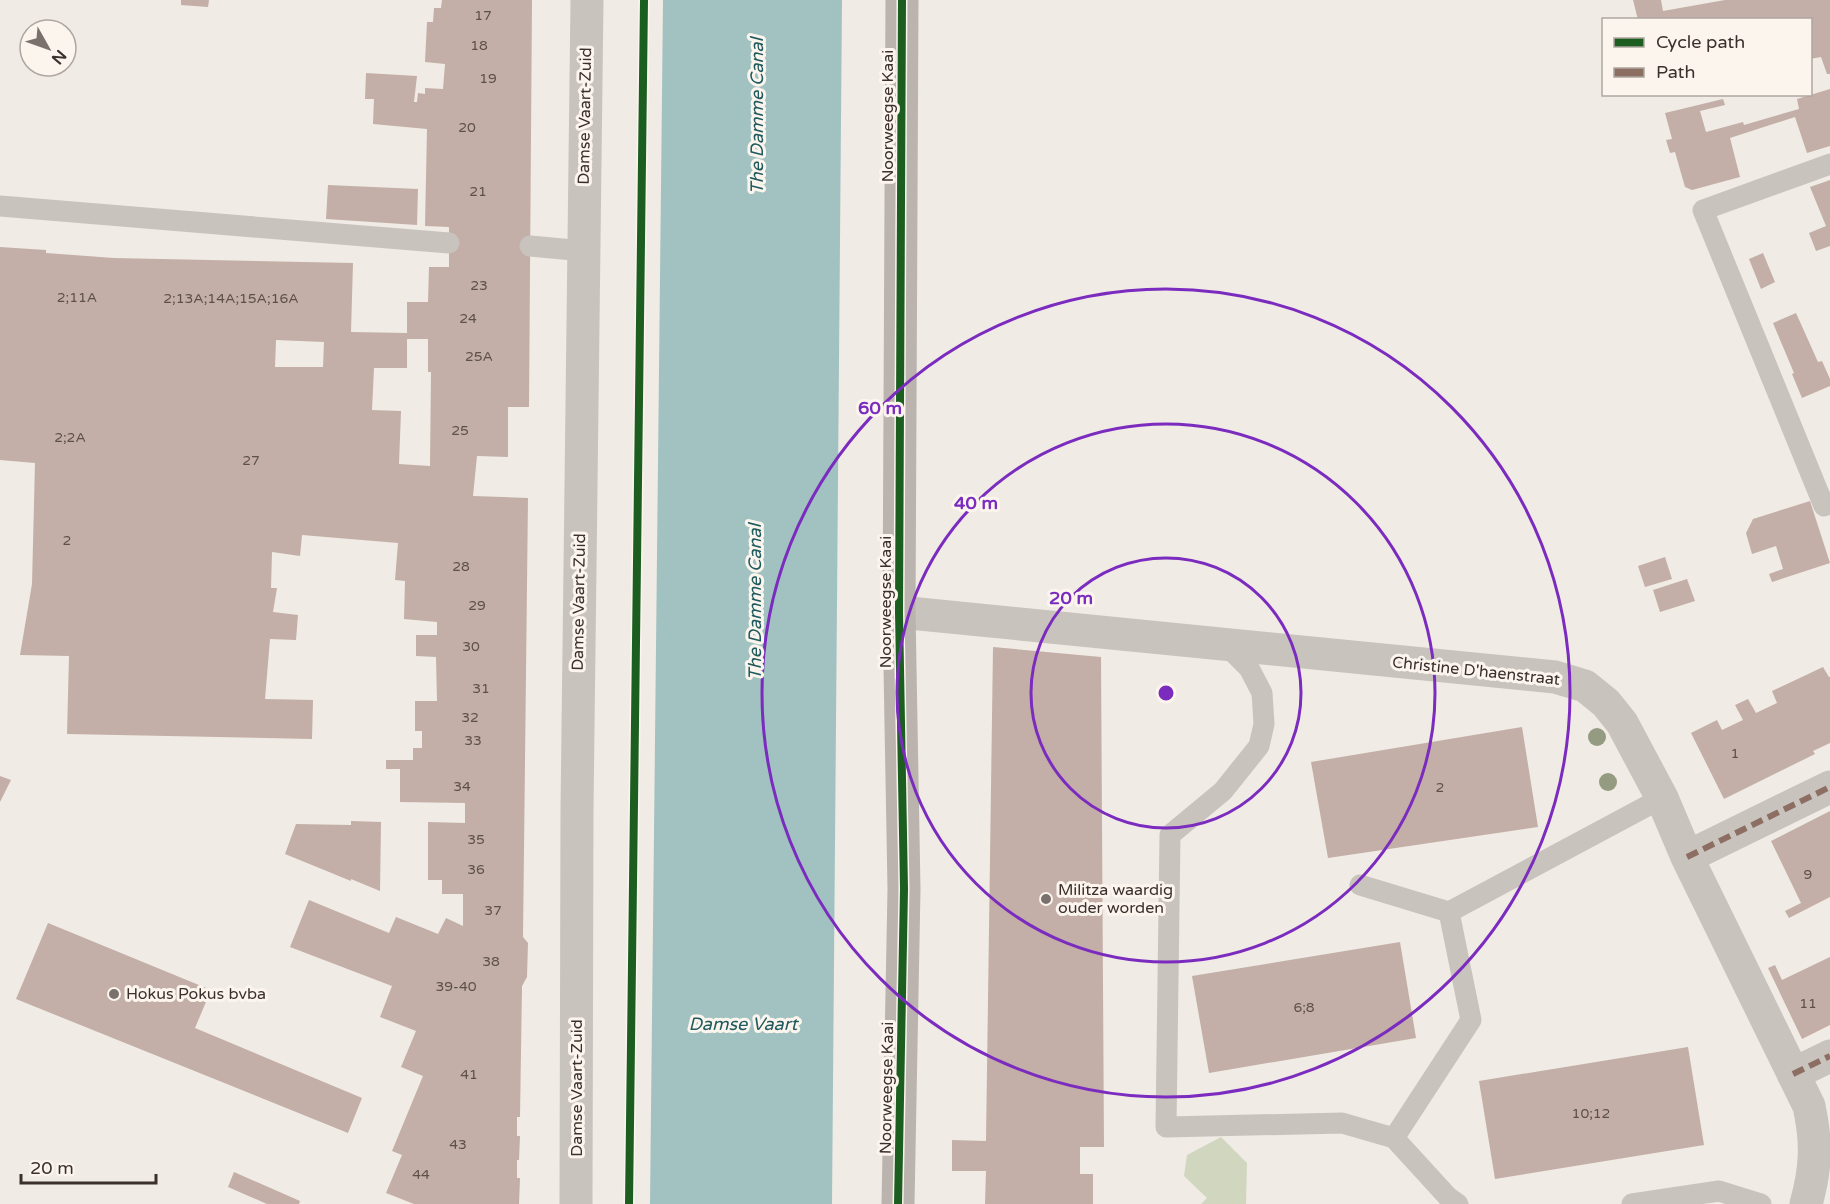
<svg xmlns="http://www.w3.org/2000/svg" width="1830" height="1204" font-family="'Varela Round',sans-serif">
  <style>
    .green { fill: #d1d6bf }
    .water { fill: #a1c2c1 }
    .building { fill: #c3afa7; fill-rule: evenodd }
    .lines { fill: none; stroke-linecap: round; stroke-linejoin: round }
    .service { stroke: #c9c3be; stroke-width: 21 }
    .minor { stroke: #c9c3be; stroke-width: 33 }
    .secondary { stroke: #bab3ae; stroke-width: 33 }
    .quiet { stroke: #8d6e63; stroke-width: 6; stroke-dasharray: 12 6; stroke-linecap: butt }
    .cycleway-casing { stroke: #fbf5ee; stroke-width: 11 }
    .cycleway { stroke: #1b5e20; stroke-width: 8 }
    .tree { fill: #959b80 }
    .ring { fill: none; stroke: #7b2cbf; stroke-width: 3 }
    .poi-dot { fill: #7a716c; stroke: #fbf5ee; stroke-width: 2 }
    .labels { text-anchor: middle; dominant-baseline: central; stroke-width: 6; stroke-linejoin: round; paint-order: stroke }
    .number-label { font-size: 14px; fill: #5d504a }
    .street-label { font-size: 16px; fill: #3b302b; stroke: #fbf5ee }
    .poi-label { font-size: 16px; fill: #3b302b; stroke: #fbf5ee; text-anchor: start }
    .water-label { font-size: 18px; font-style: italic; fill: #1f5a5e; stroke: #fbf5ee }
    .centre { fill: #7b2cbf; stroke: #fbf5ee; stroke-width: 3 }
    .ring-label { font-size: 18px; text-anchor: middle; font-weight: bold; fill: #7b2cbf; stroke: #fbf5ee; stroke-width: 6; stroke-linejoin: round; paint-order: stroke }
  </style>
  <rect width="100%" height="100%" fill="#f0ebe5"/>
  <path class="green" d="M1221,1137L1247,1163L1246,1204H1201L1207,1198L1184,1176L1187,1155Z"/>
  <path class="water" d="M663,0H842L832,1204H650Z"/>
  <path class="building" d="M181,0H209L208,7L181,5Z
    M442,0H532L529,407H508V457L477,456L473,496L528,498L523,937L528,943L527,977L522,986L520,1117H517V1136H520L519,1160H517V1178H520L519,1204H414L386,1193L402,1155L392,1151L423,1076L401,1067L416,1031L380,1017L392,986L290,947L309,900L389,933L396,917L438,934L446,918L463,926V894H442V880H428V822L465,823V803L400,802V769H386V760H413V748H422V731H415V701H437L436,657L416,656V635H437V622L404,619L405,581L395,580L398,543L302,535L300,556L272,552L271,588H277L273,612L298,615L296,640L270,639L265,699L313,700L312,739L67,734L69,656L20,655L32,584L35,463L0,460V247L46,250V253L114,258L353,263L351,332L407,333V302H428L429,267H449V227L425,226L427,129L373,124L374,99H365L366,73L417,76L414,102H417L418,93L425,94V88L443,89L445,64L425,62L427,22H433L434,8H441ZM407,339H428V372H431L430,466L399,464L401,411L372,410L374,368H407ZM276,340L324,342L323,367H275Z
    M1633,0H1661L1663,11L1725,0H1830V74H1827L1821,57L1810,59V20H1638Z
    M1830,89V146L1807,153L1795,117L1730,138L1740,177L1692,190L1685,187L1675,152L1670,153L1666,140L1672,139L1665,113L1723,99L1725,105L1700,111L1706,132L1743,122L1744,125L1799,109L1797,99Z
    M1830,180V246L1816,251L1809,233L1826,226L1810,187Z
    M328,185L418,189L417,225L326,219Z
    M1763,253L1775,282L1761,289L1749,259Z
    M1796,313L1818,362L1822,361L1830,379V386L1802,398L1792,374L1794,373L1773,323Z
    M1810,501L1830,563L1772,582L1769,574L1783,569L1776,546L1752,554L1746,533L1753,519Z
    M1665,557L1672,579L1645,587L1638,566Z
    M1687,579L1695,601L1660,612L1653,590Z
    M993,647L1101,657L1104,1147H1080V1174H1093V1204H985L986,1171H952V1140L986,1141Z
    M1823,667L1829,677H1830V743L1813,751L1815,754L1724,799L1691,733L1717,720L1722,730L1743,720L1735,705L1748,699L1756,713L1777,703L1772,691Z
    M1522,727L1538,827L1328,858L1311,762Z
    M0,776L11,780L0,802Z
    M1830,811V897L1789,918L1785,911L1801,903L1771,841Z
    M351,821L381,822L380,891L351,879V881L285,854L296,824L351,825Z
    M48,923L211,990L195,1028L362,1098L348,1133L16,999Z
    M1400,942L1416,1038L1209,1073L1192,976Z
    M1830,957V1025L1802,1039L1768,968L1775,965L1782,980Z
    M1688,1047L1704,1145L1495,1179L1479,1081Z
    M234,1172L300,1201L299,1204H267L228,1187Z"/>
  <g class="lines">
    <path class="service" d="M0,206L449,243
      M530,246L584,251
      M1824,506L1703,210L1830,164
      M1227,646L1249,668L1262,693L1264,724L1259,746L1223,791L1170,835L1166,1127L1342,1123L1394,1138L1448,1197L1458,1204
      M1360,885L1449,912
      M1394,1138L1471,1020L1449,912L1662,798
      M1632,1204L1719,1191L1761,1204"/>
    <path class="minor" d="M899,612L1555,677L1585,686L1606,703L1622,723L1662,798L1687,857L1809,1106C1817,1142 1816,1169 1806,1204
      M1687,857L1830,787
      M1793,1074L1830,1056
      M576,1204L577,810L587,0"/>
    <path class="secondary" d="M898,1204L904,889L899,612L902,0"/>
    <path class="quiet" d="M1687,857L1830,787
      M1793,1074L1830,1056"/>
    <defs>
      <path id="cycleway" d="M629,1204L644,0
        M898,1204L904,889L899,612L902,0"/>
    </defs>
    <use href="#cycleway" class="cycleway-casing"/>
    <use href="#cycleway" class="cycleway"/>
  </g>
  <g class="tree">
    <circle cx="1597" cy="737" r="9"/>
    <circle cx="1608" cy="782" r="9"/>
  </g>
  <g class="ring">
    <circle cx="1166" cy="693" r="135"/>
    <circle cx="1166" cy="693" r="269"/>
    <circle cx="1166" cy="693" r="404"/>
  </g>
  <g class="poi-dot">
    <circle cx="1046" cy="899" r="6"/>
    <circle cx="114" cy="994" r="6"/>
  </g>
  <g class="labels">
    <g class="number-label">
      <text x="483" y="15">17</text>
      <text x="479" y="45">18</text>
      <text x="488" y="78">19</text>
      <text x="467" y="127">20</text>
      <text x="478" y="191">21</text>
      <text x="479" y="285">23</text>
      <text x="77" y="297">2;11A</text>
      <text x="231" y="298">2;13A;14A;15A;16A</text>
      <text x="468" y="318">24</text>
      <text x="479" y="356">25A</text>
      <text x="460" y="430">25</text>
      <text x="70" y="437">2;2A</text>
      <text x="251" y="460">27</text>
      <text x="67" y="540">2</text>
      <text x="461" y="566">28</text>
      <text x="477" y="605">29</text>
      <text x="471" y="646">30</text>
      <text x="481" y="688">31</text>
      <text x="470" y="717">32</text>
      <text x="473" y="740">33</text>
      <text x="1735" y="753">1</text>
      <text x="462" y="786">34</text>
      <text x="1440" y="787">2</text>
      <text x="476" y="839">35</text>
      <text x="476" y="869">36</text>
      <text x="1808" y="874">9</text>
      <text x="493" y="910">37</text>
      <text x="491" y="961">38</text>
      <text x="456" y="986">39-40</text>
      <text x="1808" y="1003">11</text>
      <text x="1304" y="1007">6;8</text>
      <text x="469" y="1074">41</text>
      <text x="1591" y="1113">10;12</text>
      <text x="458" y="1144">43</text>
      <text x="421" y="1174">44</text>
    </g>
    <g class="street-label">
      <text transform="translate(585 116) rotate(-89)">Damse Vaart-Zuid</text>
      <text transform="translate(888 116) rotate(-90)">Noorweegse Kaai</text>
      <text transform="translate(579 602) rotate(-89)">Damse Vaart-Zuid</text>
      <text transform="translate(886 602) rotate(-90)">Noorweegse Kaai</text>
      <text transform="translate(1476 671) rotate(6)">Christine D'haenstraat</text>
      <text transform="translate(577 1088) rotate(-90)">Damse Vaart-Zuid</text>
      <text transform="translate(887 1088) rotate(-89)">Noorweegse Kaai</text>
    </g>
    <g class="poi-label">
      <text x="1058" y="890">Militza waardig<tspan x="1058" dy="18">ouder worden</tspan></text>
      <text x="126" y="994">Hokus Pokus bvba</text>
    </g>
    <g class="water-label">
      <text transform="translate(757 116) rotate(-90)">The Damme Canal</text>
      <text transform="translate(755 602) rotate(-90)">The Damme Canal</text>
      <text x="743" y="1024">Damse Vaart</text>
    </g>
  </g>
  <circle cx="1166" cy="693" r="9" class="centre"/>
  <g class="ring-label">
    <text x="880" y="414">60 m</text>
    <text x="976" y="509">40 m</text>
    <text x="1071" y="604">20 m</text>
  </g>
  <rect x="1602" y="18" width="210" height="78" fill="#fbf5ee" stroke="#aea6a0" stroke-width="1.5"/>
  <rect x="1614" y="38" width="30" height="9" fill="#1b5e20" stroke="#aea6a0" stroke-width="1.5"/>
  <text x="1656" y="48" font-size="18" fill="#3b302b">Cycle path</text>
  <rect x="1614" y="68" width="30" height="9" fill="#8d6e63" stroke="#aea6a0" stroke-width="1.5"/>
  <text x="1656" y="78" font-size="18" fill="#3b302b">Path</text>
  <g transform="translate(48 48) rotate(130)"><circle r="28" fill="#fbf5ee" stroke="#aea6a0" stroke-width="1.5"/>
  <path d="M0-4.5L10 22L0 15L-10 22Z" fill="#7a716c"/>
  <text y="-9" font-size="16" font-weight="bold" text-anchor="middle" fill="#3b302b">N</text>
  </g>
  <path d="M21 1174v9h135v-9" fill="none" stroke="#3b302b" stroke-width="3"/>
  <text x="30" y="1174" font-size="18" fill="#3b302b" stroke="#fbf5ee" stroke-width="4.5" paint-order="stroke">20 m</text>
</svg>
